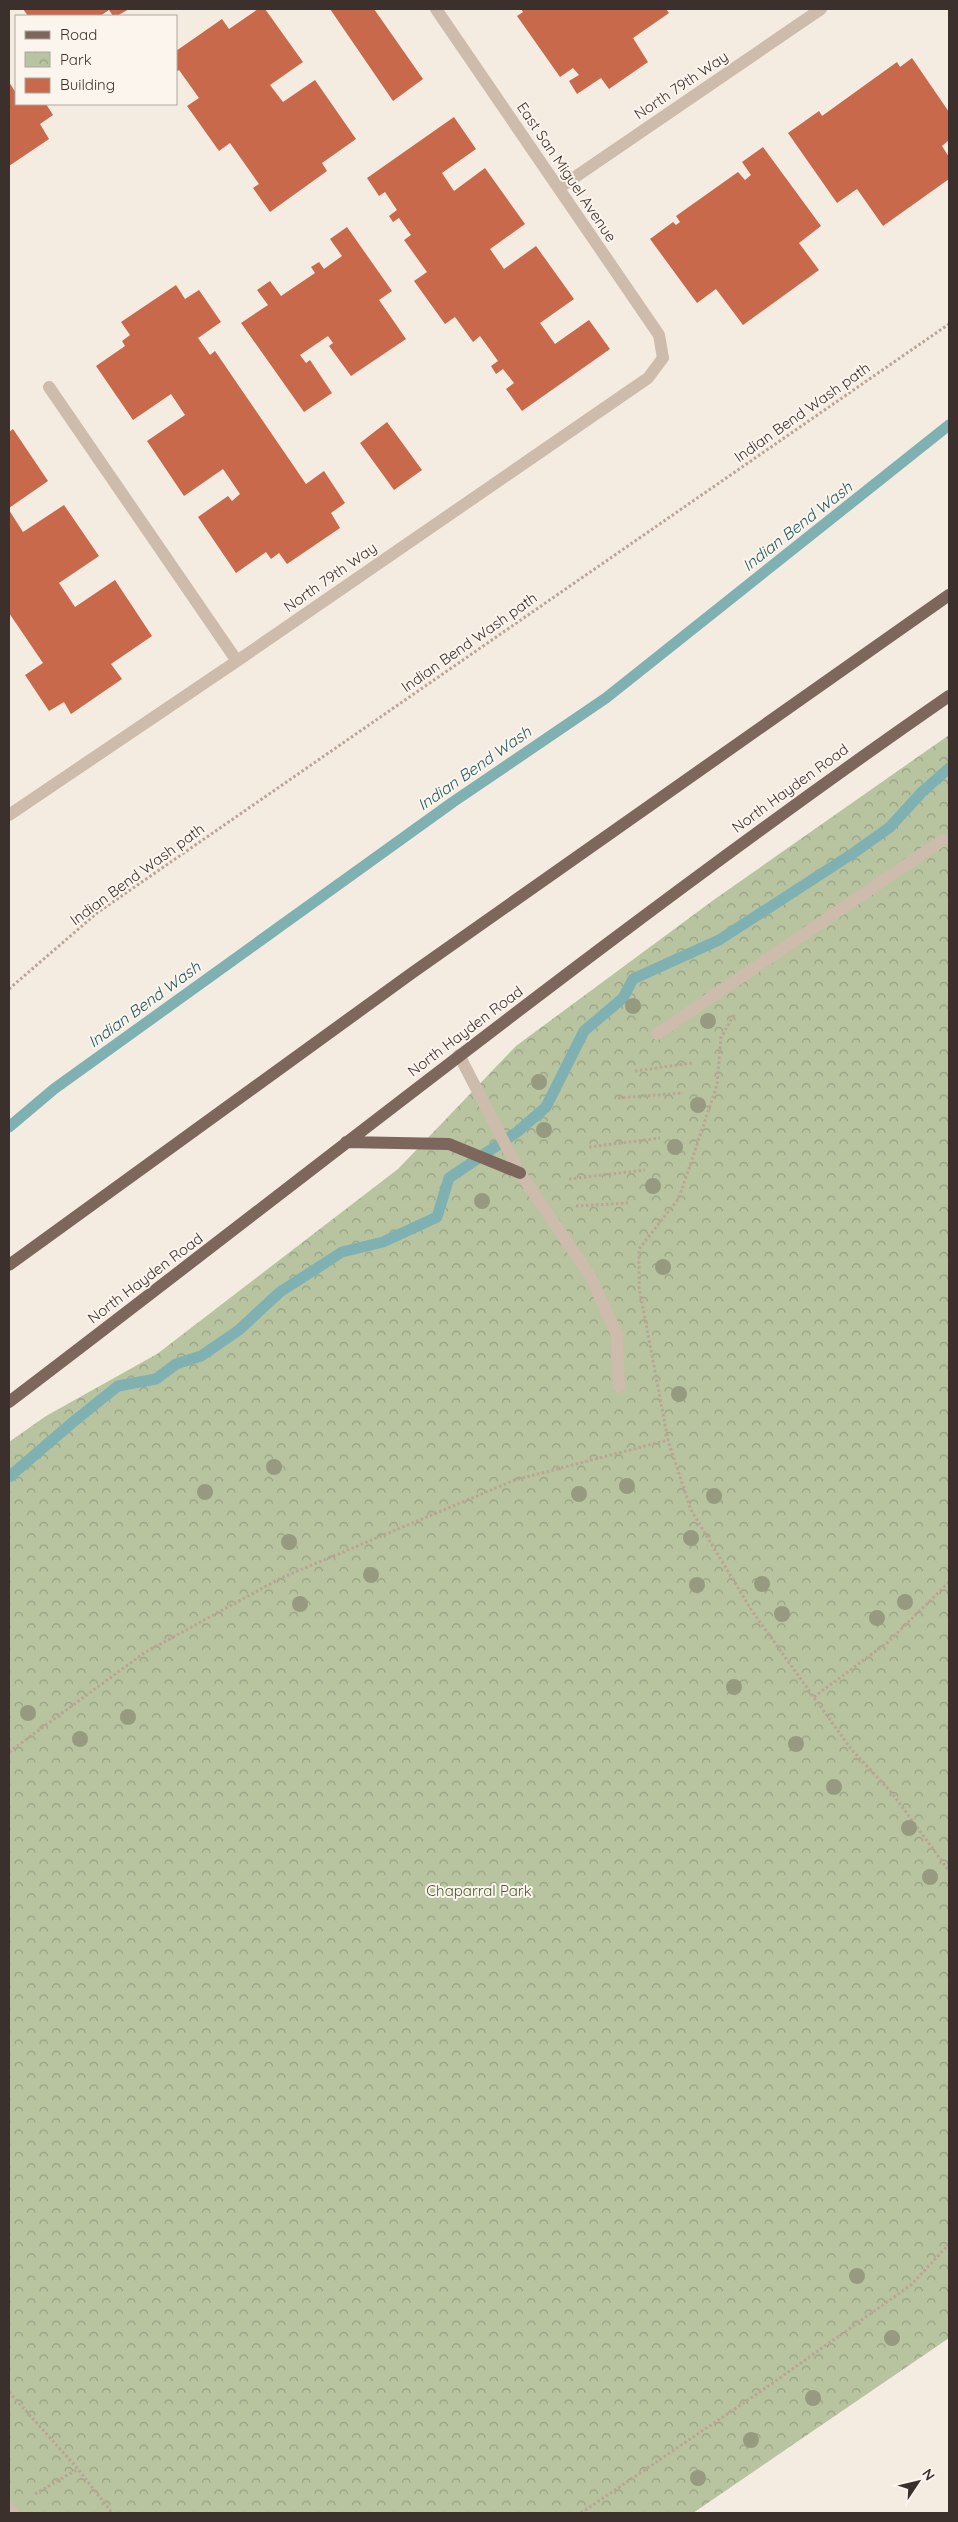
<svg xmlns="http://www.w3.org/2000/svg" width="958" height="2522" font-family="Quicksand,sans-serif">
  <style>
    .park { fill: url(#park-crowns) }
    .lines { fill: none; stroke-linecap: round; stroke-linejoin: round }
    .stream { stroke: #7fb0b2; stroke-width: 11 }
    .building { fill: #c8694b }
    .path { stroke: #b9a596; stroke-width: 3; stroke-dasharray: 2.5 2.5; stroke-linecap: butt }
    .minor { stroke: #cdbbac; stroke-width: 12 }
    .major { stroke: #7d675c; stroke-width: 12 }
    .tree { fill: #969b7f }
    .labels { text-anchor: middle; dominant-baseline: central; stroke-width: 4; stroke-linejoin: round; paint-order: stroke }
    .street-label { font-size: 15px; fill: #3b302b; stroke: #fbf5ee }
    .park-label { font-size: 15px; fill: #4a5a2e; stroke: #fbf5ee }
    .water-label { font-size: 16px; font-style: italic; fill: #1f5a5e; stroke: #fbf5ee }
  </style>
  <defs>
    <pattern id="park-crowns" width="20" height="18" patternUnits="userSpaceOnUse" patternTransform="scale(1.25)"><rect width="20" height="18" fill="#b8c4a0"/><path d="M2 6a3 3 0 1 1 6 0M12 15a3 3 0 1 1 6 0" fill="none" stroke="#97a083"/></pattern>
  </defs>
  <rect width="100%" height="100%" fill="#f4ebe1"/>
  <path class="park" d="M949,735V2338L693,2513H9V1442L46,1416L157,1354L398,1169L516,1046L715,899Z"/>
  <g class="lines">
    <path class="stream" d="M9,1127L54,1089L453,802L606,698L949,425
      M9,1477L73,1422L118,1386L156,1379L176,1364L201,1356L239,1330L280,1292L342,1252L383,1242L437,1217L449,1178L517,1132L546,1107L584,1031L623,998L633,979L719,940L855,852L890,827L922,792L949,768"/>
  </g>
  <path class="building" d="M23,9H129L117,16H113L109,10L100,16H28Z
    M258,9H265L303,62L270,85L283,102L315,80L356,139L322,163L327,171L270,212L253,188L259,184L230,143L219,151L187,106L199,98L179,70L176,72V51L222,19L229,29Z
    M330,9H374L423,79L393,101Z
    M521,9H666L669,13L633,38L648,62L609,89L601,78L577,94L569,81L579,75L573,68L560,77L517,16L523,12Z
    M912,58L949,112V140L942,146L949,157V179L883,226L857,189L837,203L788,133L819,111L822,116L897,62L900,67Z
    M9,82L16,93V104H46L53,115L40,124L49,139L9,166Z
    M454,117L476,149L442,173L454,191L485,168L525,224L490,249L504,269L536,246L574,299L540,323L555,344L589,320L610,349L522,411L506,389L514,383L503,369L496,374L491,366L498,361L480,336L473,342L455,317L445,324L414,281L427,272L404,240L411,235L399,218L393,222L389,216L397,210L385,192L379,196L367,178Z
    M763,147L821,226L799,243L819,270L743,325L716,289L697,303L650,239L673,222L676,225L680,222L676,216L738,172L745,180L751,175L742,162Z
    M347,227L392,291L379,300L406,339L351,376L329,346L333,343L328,336L300,355L306,363L310,360L332,393L304,412L241,323L268,305L257,290L270,281L281,296L315,273L311,267L319,262L324,269L342,256L330,239Z
    M176,285L185,299L199,290L221,322L198,338L210,355L215,351L306,484L324,471L345,503L331,513L340,528L287,564L279,553L271,559L266,552L236,573L198,517L228,496L232,501L240,494L223,469L184,496L147,441L185,415L171,394L133,420L96,366L125,346L122,341L130,335L121,322Z
    M387,422L422,470L394,490L360,443Z
    M13,429L48,481L9,508V432Z
    M64,505L99,556L59,583L75,607L115,580L152,636L111,664L122,679L71,714L64,702L49,711L25,675L43,663L9,613V510L23,532Z"/>
  <g class="lines">
    <path class="path" d="M9,989L97,913L949,324
      M734,1015L721,1037L717,1085L679,1198L639,1249V1287L668,1440L691,1510L752,1611L851,1749L892,1793L949,1871
      M635,1071L692,1063
      M618,1098L683,1093
      M589,1147L660,1138
      M569,1179L645,1170
      M576,1206L628,1203
      M814,1697L888,1642L949,1582
      M9,1752L144,1653L281,1578L515,1480L668,1440
      M9,2392L78,2469L112,2513
      M35,2494L78,2469
      M581,2513L767,2387L911,2285L949,2244"/>
    <path class="minor" d="M559,188L821,9
      M49,387L237,661
      M9,815L237,661L648,378L663,358L659,335L436,9
      M657,1034L943,840
      M459,1055L520,1173L591,1277L617,1335L619,1387
      M9,2508L13,2513"/>
    <path class="major" d="M346,1142L449,1144L520,1173
      M9,1265L412,973L949,595
      M9,1402C321,1165 627,919 949,696"/>
  </g>
  <g class="tree">
    <circle cx="633" cy="1006" r="8"/>
    <circle cx="708" cy="1021" r="8"/>
    <circle cx="539" cy="1082" r="8"/>
    <circle cx="698" cy="1105" r="8"/>
    <circle cx="544" cy="1130" r="8"/>
    <circle cx="675" cy="1147" r="8"/>
    <circle cx="653" cy="1186" r="8"/>
    <circle cx="482" cy="1201" r="8"/>
    <circle cx="663" cy="1267" r="8"/>
    <circle cx="679" cy="1394" r="8"/>
    <circle cx="274" cy="1467" r="8"/>
    <circle cx="627" cy="1486" r="8"/>
    <circle cx="205" cy="1492" r="8"/>
    <circle cx="579" cy="1494" r="8"/>
    <circle cx="714" cy="1496" r="8"/>
    <circle cx="691" cy="1538" r="8"/>
    <circle cx="289" cy="1542" r="8"/>
    <circle cx="371" cy="1575" r="8"/>
    <circle cx="762" cy="1584" r="8"/>
    <circle cx="697" cy="1585" r="8"/>
    <circle cx="905" cy="1602" r="8"/>
    <circle cx="300" cy="1604" r="8"/>
    <circle cx="782" cy="1614" r="8"/>
    <circle cx="877" cy="1618" r="8"/>
    <circle cx="734" cy="1687" r="8"/>
    <circle cx="28" cy="1713" r="8"/>
    <circle cx="128" cy="1717" r="8"/>
    <circle cx="80" cy="1739" r="8"/>
    <circle cx="796" cy="1744" r="8"/>
    <circle cx="834" cy="1787" r="8"/>
    <circle cx="909" cy="1828" r="8"/>
    <circle cx="930" cy="1877" r="8"/>
    <circle cx="857" cy="2276" r="8"/>
    <circle cx="892" cy="2338" r="8"/>
    <circle cx="813" cy="2398" r="8"/>
    <circle cx="751" cy="2440" r="8"/>
    <circle cx="698" cy="2478" r="8"/>
  </g>
  <g class="labels">
    <g class="street-label">
      <text transform="translate(681 85) rotate(-34)">North 79th Way</text>
      <text transform="translate(567 172) rotate(56)">East San Miguel Avenue</text>
      <text transform="translate(802 412) rotate(-35)">Indian Bend Wash path</text>
      <text transform="translate(330 577) rotate(-35)">North 79th Way</text>
      <text transform="translate(469 642) rotate(-35)">Indian Bend Wash path</text>
      <text transform="translate(790 788) rotate(-36)">North Hayden Road</text>
      <text transform="translate(137 874) rotate(-36)">Indian Bend Wash path</text>
      <text transform="translate(465 1031) rotate(-37)">North Hayden Road</text>
      <text transform="translate(145 1278) rotate(-37)">North Hayden Road</text>
    </g>
    <g class="park-label">
      <text x="479" y="1890">Chaparral Park</text>
    </g>
    <g class="water-label">
      <text transform="translate(797 526) rotate(-38)">Indian Bend Wash</text>
      <text transform="translate(474 768) rotate(-35)">Indian Bend Wash</text>
      <text transform="translate(144 1004) rotate(-36)">Indian Bend Wash</text>
    </g>
  </g>
  <rect width="958" height="2522" fill="none" stroke="#3b302b" stroke-width="20"/>
  <rect x="15" y="15" width="162" height="90" fill="#fbf5ee" stroke="#aea6a0"/>
  <rect x="25" y="31" width="25" height="8" fill="#7d675c" stroke="#aea6a0"/>
  <text x="60" y="40" font-size="15" fill="#3b302b">Road</text>
  <rect x="25" y="52" width="25" height="15" fill="url(#park-crowns)" stroke="#aea6a0"/>
  <text x="60" y="65" font-size="15" fill="#3b302b">Park</text>
  <rect x="25" y="78" width="25" height="15" fill="#c8694b" stroke="#aea6a0"/>
  <text x="60" y="90" font-size="15" fill="#3b302b">Building</text>
  <g transform="translate(918 2482) rotate(55)" stroke="#fbf5ee" stroke-width="4" paint-order="stroke">
  <path d="M0-4L9 19L0 12L-9 19Z" fill="#3b302b"/>
  <text y="-8" font-size="14" font-weight="bold" text-anchor="middle" fill="#3b302b">N</text>
  </g>
</svg>
